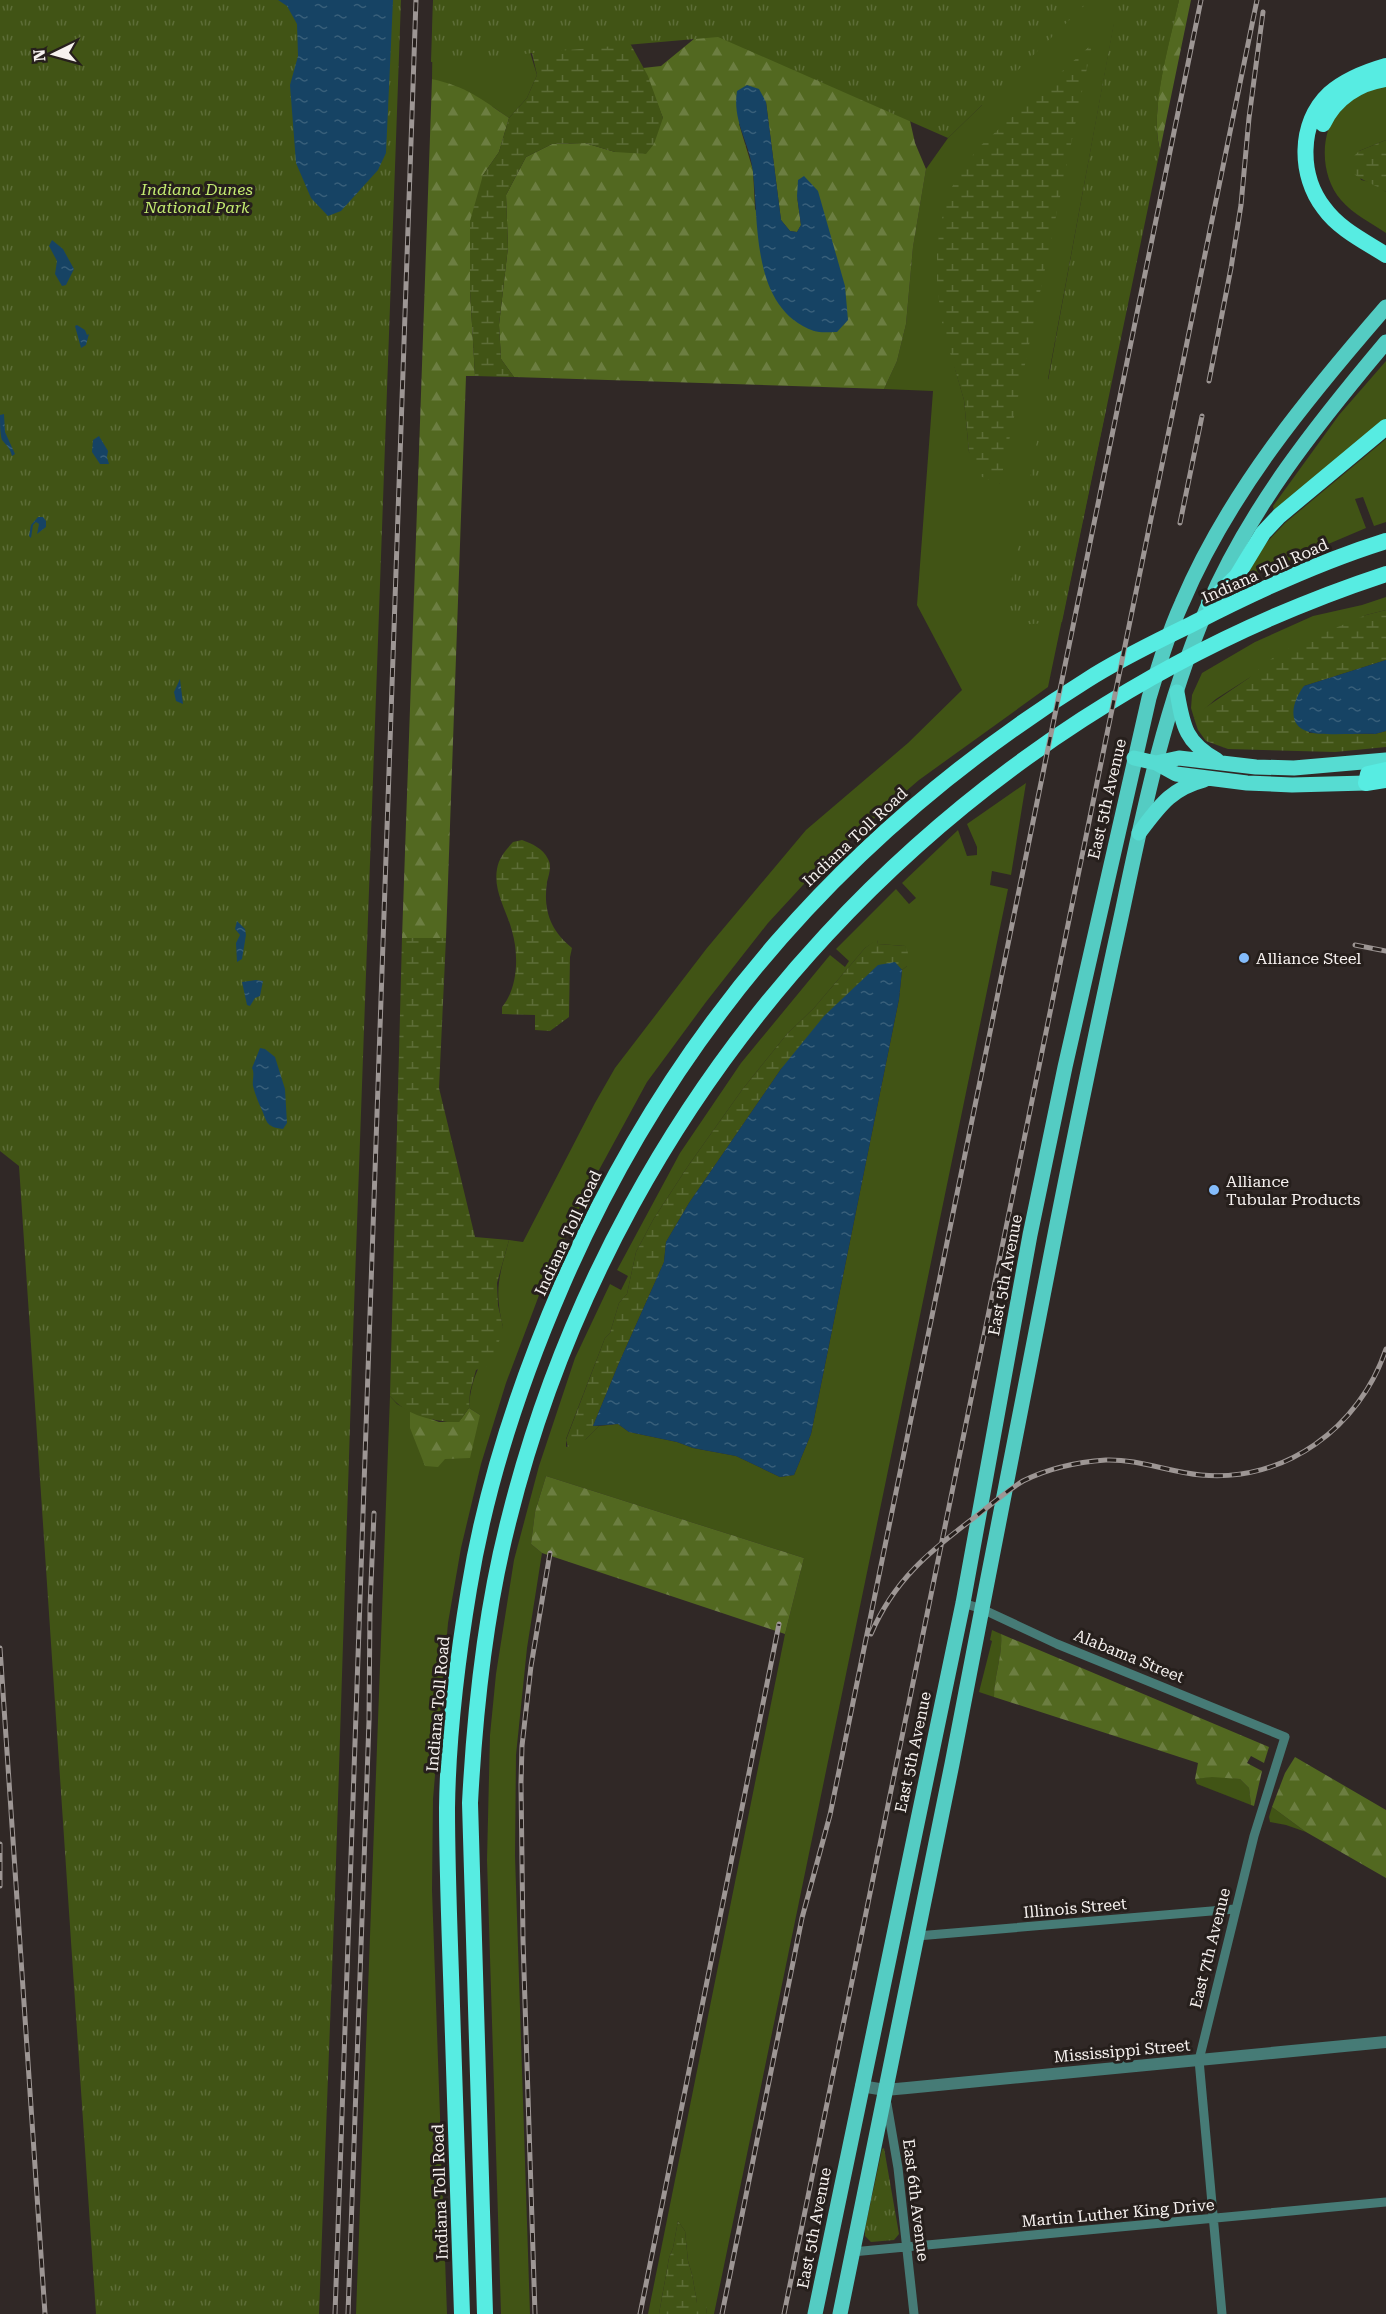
<svg xmlns="http://www.w3.org/2000/svg" width="1386" height="2314" font-family="'Roboto Serif',serif">
  <style>
    .grass { fill: #415415; fill-rule: evenodd }
    .forest { fill: url(#forest-firs); fill-rule: evenodd }
    .wetland { fill: url(#wetland-marsh) }
    .park { fill: url(#park-tufts) }
    .water { fill: url(#water-ripples) }
    .lines { fill: none; stroke-linecap: round; stroke-linejoin: round }
    .minor { stroke: #467b76; stroke-width: 9 }
    .tertiary { stroke: #467b76; stroke-width: 12 }
    .primary { stroke: #54ccc3; stroke-width: 15 }
    .trunk { stroke: #56dcd2; stroke-width: 15 }
    .motorway { stroke: #57ece2; stroke-width: 16 }
    .rail-casing { stroke: #9d9694; stroke-width: 5 }
    .rail { stroke: #261f1c; stroke-width: 3; stroke-dasharray: 9; stroke-linecap: butt }
    .poi-dot { fill: #84bcfb; stroke: #261f1c; stroke-width: 2 }
    .labels { text-anchor: middle; dominant-baseline: central; stroke-width: 6; stroke-linejoin: round; paint-order: stroke }
    .park-label { font-size: 16px; font-style: italic; fill: #c3eb71; stroke: #261f1c }
    .street-label { font-size: 16px; fill: #f6f1ef; stroke: #261f1c }
    .poi-label { font-size: 16px; fill: #f6f1ef; stroke: #261f1c; text-anchor: start }
  </style>
  <defs>
    <pattern id="forest-firs" width="22" height="20" patternUnits="userSpaceOnUse" patternTransform="scale(1.5)"><rect width="22" height="20" fill="#526820"/><path d="M5 1l3.5 6h-7zM16 11l3.5 6h-7z" fill="#6c7e41"/></pattern>
    <pattern id="wetland-marsh" width="20" height="14" patternUnits="userSpaceOnUse" patternTransform="scale(1.5)"><rect width="20" height="14" fill="#415415"/><path d="M1 5h8M5 5V1M11 12h8M15 12V8" fill="none" stroke="#5d6d37"/></pattern>
    <pattern id="park-tufts" width="24" height="20" patternUnits="userSpaceOnUse" patternTransform="scale(1.5)"><rect width="24" height="20" fill="#415415"/><path d="M3 7l-1-3M5 7V3M7 7l1-3M15 17l-1-3M17 17v-4M19 17l1-3" fill="none" stroke="#5d6d37"/></pattern>
    <pattern id="water-ripples" width="26" height="14" patternUnits="userSpaceOnUse" patternTransform="scale(1.5)"><rect width="26" height="14" fill="#164364"/><path d="M2 4q2-2 4 0t4 0M15 11q2-2 4 0t4 0" fill="none" stroke="#385f7a"/></pattern>
  </defs>
  <rect width="100%" height="100%" fill="#302826"/>
  <path class="grass" d="M433,0H514L537,75L527,98L509,118L493,107L432,79Z
    M952,0H1179L1156,114L1114,24L1048,379L1106,409L1048,687L919,780L827,859L768,923L706,1002L647,1082L587,1192L541,1290L506,1383L481,1464L461,1548L448,1623L433,1799L432,1890L447,2314H356L390,1396L397,1404L410,1411V1428L480,1415L469,1408C471,1372 485,1356 503,1327C494,1289 499,1277 509,1240L523,1242L595,1103L615,1068L707,948L806,830L908,743L962,690L917,605L933,391L884,389L897,361L906,324L913,247L926,169L948,138L982,105ZM954,365L1000,484L969,452L964,400Z
    M1386,86V140L1359,151L1355,162L1361,180L1375,183L1386,192V233C1371,223 1353,214 1341,200C1320,176 1319,132 1340,109C1352,96 1371,90 1386,86Z
    M1386,361V419L1274,511L1273,506L1339,415Z
    M1386,439V522L1374,526L1363,497L1355,499L1366,528L1246,579L1255,558L1267,542L1285,523Z
    M1386,597V610L1366,615L1249,678L1216,699L1194,718L1191,708L1192,695L1202,673L1255,642L1313,616L1362,605Z
    M1026,783L1011,875L992,871L990,885L1008,889L714,2314H706L707,2308L700,2303H697L692,2274L688,2261L685,2231L678,2221L673,2248L669,2258L659,2314H648L785,1634L804,1558L546,1476L535,1512L531,1544L542,1553L527,1648L516,1755L515,1856L530,2314H501L487,1860L490,1735L496,1674L514,1560L539,1466L575,1358L610,1284L621,1290L628,1276L617,1270L680,1153L741,1063L830,955L845,967L849,961L836,949L896,889L909,904L916,898L902,883L958,830L967,856L977,855V847L967,824ZM877,940L878,944L905,946L907,966L902,970L899,999L811,1434L794,1475L780,1477L736,1456L693,1448L677,1442L629,1432L618,1424L599,1426L586,1439L566,1447V1439L605,1338L610,1333L619,1303L627,1294L636,1252L653,1220L688,1166L742,1090L787,1034L814,1008L865,948Z
    M992,1630L1001,1634C1003,1655 994,1675 994,1697L979,1692L992,1641L990,1640Z
    M1215,1776L1240,1779L1249,1788L1251,1805L1197,1784L1195,1779Z
    M1272,1807L1306,1832L1286,1825L1270,1822L1269,1817Z"/>
  <path class="forest" d="M1179,0H1191L1160,150C1149,111 1170,41 1179,0Z
    M717,20L893,45L915,143L926,169L913,247L906,324L897,361L884,389L514,377L501,359L499,325L508,247L506,195L526,157L552,144L585,143L615,152L663,118L643,68L661,66ZM766,102L781,220L790,231L797,232L801,225L797,196L837,332L755,209L753,170L739,124Z
    M432,79C467,87 480,98 509,118L499,152L483,175L470,290L475,376H466L446,938H402Z
    M469,1408L480,1415L470,1458L445,1459L438,1467L425,1466L410,1428V1411L439,1422H459Z
    M546,1476L804,1558L785,1634L542,1553L531,1544L535,1512Z
    M1001,1634L1269,1747L1264,1763L1251,1756L1247,1763L1262,1771L1254,1806L1251,1805L1249,1788L1240,1779L1212,1777L1195,1779L1198,1763L994,1697C994,1675 1003,1655 1001,1634Z
    M1295,1757L1386,1810V1878L1306,1832L1272,1807L1285,1773Z"/>
  <path class="wetland" d="M611,17L631,45L648,76L663,118L654,144L646,154L615,152L585,143L552,144L526,157L506,195L508,247L499,325L501,359L514,377L475,376L470,290V221L483,175L499,152L509,118L527,98L537,75L532,53Z
    M1092,44L1000,484L980,476L969,452L964,400L943,329L937,286V247L946,196L977,149Z
    M1386,140V192C1375,184 1364,182 1354,174L1355,162L1352,158L1359,151Z
    M1386,610V660L1304,686L1309,733L1375,734L1386,731V747L1335,752L1228,749L1206,741L1198,730L1194,718L1199,712L1249,678L1268,661L1295,645L1366,615Z
    M522,840C532,844 543,848 548,859C552,866 549,874 547,882C543,910 550,930 572,948L570,957L569,1017L550,1031L535,1030V1015L502,1014V1007C518,988 519,955 512,931C507,911 493,891 497,869C499,857 506,850 513,842Z
    M402,938H446L439,1088L475,1237L509,1240L497,1283L498,1305L503,1327L493,1364L476,1370L470,1392L469,1408L459,1422C435,1422 406,1416 390,1396Z
    M877,939L878,944L905,946L908,953L907,966L902,970L894,962L781,1069L689,1203L666,1242L664,1262L619,1363L593,1426H599L586,1439L569,1451L566,1440L605,1338L610,1333L619,1303L627,1294L636,1252L653,1220L688,1166L742,1090L787,1034L814,1008L865,948Z
    M678,2221L685,2231L688,2261L692,2274L697,2303H704L707,2308L706,2314H659L669,2258L673,2248Z"/>
  <path class="park" d="M0,0H401L352,1363L335,1893L319,2314H96L19,1166L0,1151Z
    M433,0H1090L948,138L718,37L431,62Z
    M1118,0H1179C1170,42 1149,111 1160,150L1062,622L1003,626Z
    M884,2148L899,2234L894,2240L871,2242L865,2236V2229L882,2149Z"/>
  <path class="water" d="M278,0H393L386,153L378,170L341,211L328,216L311,198L296,163L290,85L298,56L297,24L287,6Z
    M747,85L759,89L766,102L781,220L790,231L797,232L801,225L797,196L798,180L804,176L818,191L845,286L848,320L837,332C830,332 820,333 814,331C751,308 759,225 753,172C750,143 732,122 737,91Z
    M52,240L63,249L74,269L66,285L62,286L55,274L57,261L49,246Z
    M77,325L85,330L87,335L89,334L86,345L81,348L75,326Z
    M4,414L5,432L15,454L12,456C10,448 7,446 2,440C0,434 0,422 0,415Z
    M99,436L108,451L107,457L109,464H100L92,452L93,440Z
    M38,517H43L46,521V527L37,534L39,524L36,522L33,525L31,538L29,536L31,525Z
    M1386,660V731L1375,734C1361,733 1320,736 1309,732C1285,725 1293,700 1304,686Z
    M180,679L183,704L176,701L174,692Z
    M237,921L245,929L246,935L242,959L237,962L236,943L240,935L235,929Z
    M895,962L902,970L899,999L811,1434L794,1475L780,1477L736,1456L693,1448L677,1442L629,1432L618,1424L593,1426L619,1363L664,1262L666,1242L689,1203L781,1069L824,1016L878,965Z
    M256,980L263,981L260,996L255,998L250,1006L247,1005L242,982Z
    M260,1048L265,1049L275,1057L285,1089L287,1123L283,1129C265,1127 267,1121 261,1108C258,1101 255,1094 253,1086C252,1079 255,1074 252,1068Z"/>
  <g class="lines">
    <path class="minor" d="M963,1603L982,1609L1057,1644L1285,1737L1254,1836L1199,2060L1222,2314
      M917,1936L1235,1909
      M887,2104L898,2168L914,2314
      M852,2252L1386,2202"/>
    <path class="tertiary" d="M861,2086L885,2090L907,2088L1386,2042"/>
    <path class="primary" d="M815,2314L963,1603L1030,1235L1065,1067L1149,698C1159,665 1168,634 1182,603C1229,492 1308,397 1386,307
      M840,2314C878,2131 916,1948 952,1764C987,1584 1021,1404 1057,1224C1078,1118 1100,1013 1123,908C1144,807 1166,704 1207,608C1249,509 1317,424 1386,342"/>
    <path class="trunk" d="M1177,692C1183,726 1185,742 1217,760
      M1134,758L1156,763L1176,774L1247,783L1292,785L1366,783
      M1156,763L1179,758L1256,767L1294,768L1386,760
      M1139,833C1159,807 1170,789 1204,780"/>
    <path class="motorway" d="M1386,66C1365,72 1345,80 1329,94C1298,123 1299,176 1324,208C1339,229 1364,241 1386,255
      M1323,124C1335,98 1359,83 1386,79
      M1209,603L1237,576L1263,533L1279,516L1386,427
      M1386,770L1368,774L1366,783L1386,780
      M462,2314C459,2211 455,2109 452,2006C450,1940 447,1874 447,1808C448,1735 457,1661 469,1589C486,1484 520,1382 562,1285C673,1029 851,827 1087,680C1121,658 1158,641 1194,623C1256,591 1319,562 1386,541
      M485,2314L470,1803C475,1707 485,1612 509,1519C619,1078 954,716 1386,574"/>
    <defs>
      <path id="rail" d="M1209,381L1231,268L1241,205L1249,118L1263,12
        M1180,523L1202,416
        M1355,945L1386,951
        M871,1634C894,1580 930,1551 975,1517C991,1505 1006,1491 1023,1481C1049,1468 1078,1462 1106,1460C1138,1459 1169,1472 1201,1475C1285,1483 1360,1427 1386,1349
        M0,1648L45,2314
        M0,1844V1886
        M335,2314L416,0
        M348,2314L369,1721L370,1607L374,1513
        M535,2314L523,1940L521,1783L522,1746L531,1666L550,1553
        M640,2314L779,1624
        M722,2314L802,1918L830,1815L1201,0
        M784,2314L1257,0"/>
    </defs>
    <use href="#rail" class="rail-casing"/>
    <use href="#rail" class="rail"/>
  </g>
  <g class="poi-dot">
    <circle cx="1244" cy="958" r="6"/>
    <circle cx="1214" cy="1190" r="6"/>
  </g>
  <g class="labels">
    <g class="park-label">
      <text x="197" y="189">Indiana Dunes<tspan x="197" dy="18">National Park</tspan></text>
    </g>
    <g class="street-label">
      <text transform="translate(1265 571) rotate(-24)">Indiana Toll Road</text>
      <text transform="translate(1107 799) rotate(-77)">East 5th Avenue</text>
      <text transform="translate(855 837) rotate(-43)">Indiana Toll Road</text>
      <text transform="translate(568 1233) rotate(-65)">Indiana Toll Road</text>
      <text transform="translate(1005 1275) rotate(-79)">East 5th Avenue</text>
      <text transform="translate(1129 1656) rotate(22)">Alabama Street</text>
      <text transform="translate(438 1704) rotate(-85)">Indiana Toll Road</text>
      <text transform="translate(913 1752) rotate(-78)">East 5th Avenue</text>
      <text transform="translate(1075 1908) rotate(-5)">Illinois Street</text>
      <text transform="translate(1210 1948) rotate(-76)">East 7th Avenue</text>
      <text transform="translate(1122 2051) rotate(-5)">Mississippi Street</text>
      <text transform="translate(440 2192) rotate(-92)">Indiana Toll Road</text>
      <text transform="translate(916 2200) rotate(83)">East 6th Avenue</text>
      <text transform="translate(1118 2213) rotate(-5)">Martin Luther King Drive</text>
      <text transform="translate(814 2228) rotate(-79)">East 5th Avenue</text>
    </g>
    <g class="poi-label">
      <text x="1256" y="958">Alliance Steel</text>
      <text x="1226" y="1181">Alliance<tspan x="1226" dy="18">Tubular Products</tspan></text>
    </g>
  </g>
  <g transform="translate(54 54) rotate(265)" stroke="#261f1c" stroke-width="4.5" paint-order="stroke">
  <path d="M0-4.5L10 22L0 15L-10 22Z" fill="#f6f1ef"/>
  <text y="-9" font-size="16" font-weight="bold" text-anchor="middle" fill="#f6f1ef">N</text>
  </g>
</svg>
